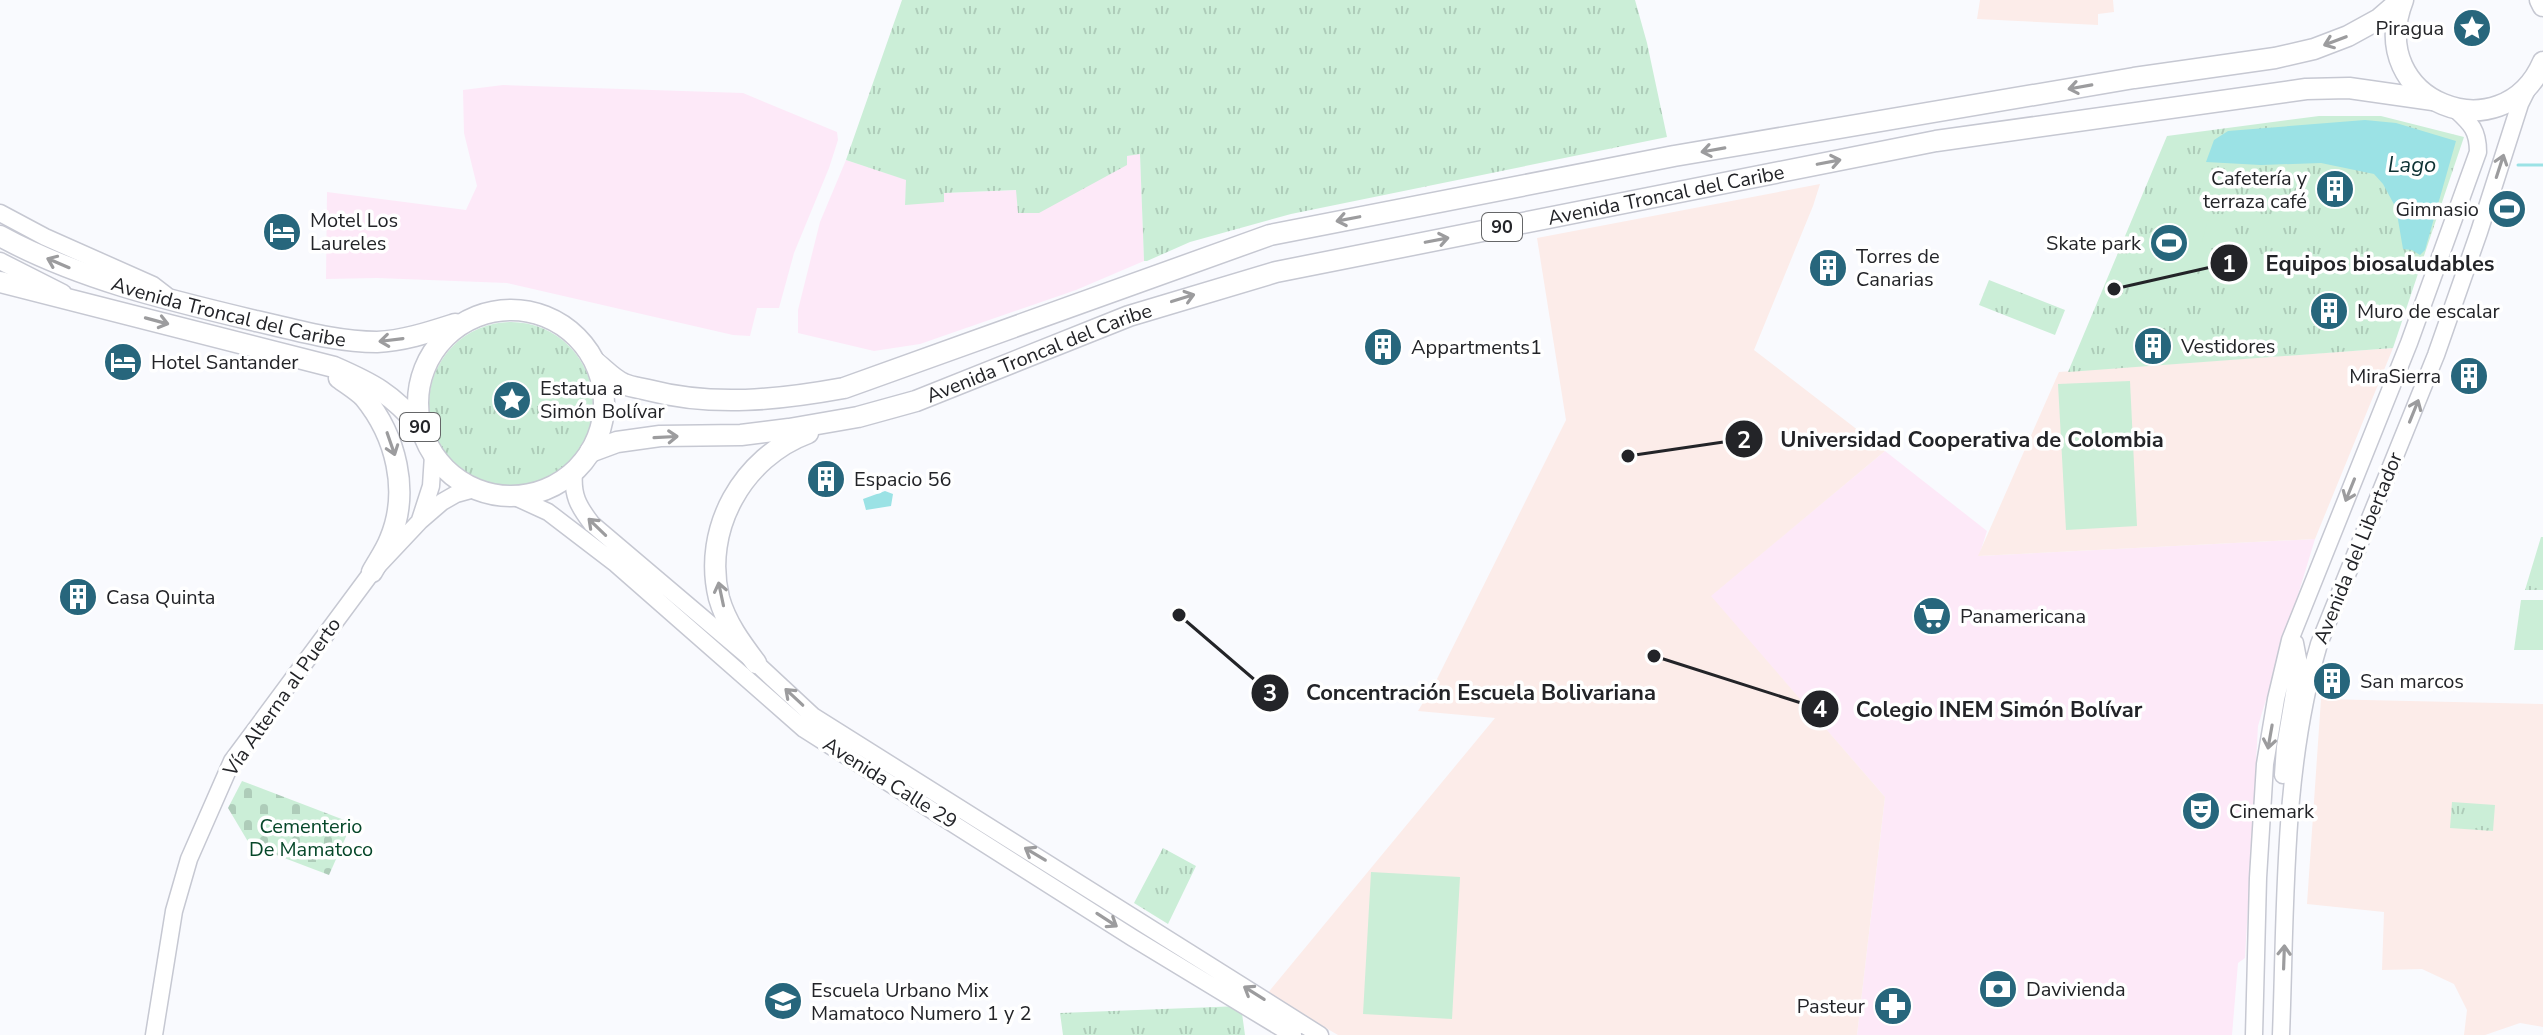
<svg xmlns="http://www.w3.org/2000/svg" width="2543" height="1035" font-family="'Nunito Sans',sans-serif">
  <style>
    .commercial { fill: #fde9f8 }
    .education { fill: #fcece9 }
    .grass { fill: url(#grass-tufts) }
    .cemetery { fill: url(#cemetery-stones) }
    .garden { fill: #cbeed7 }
    .water { fill: #9be2e5 }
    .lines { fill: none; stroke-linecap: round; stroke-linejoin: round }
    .stream { stroke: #9be2e5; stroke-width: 3 }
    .secondary-casing { stroke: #c6c8d2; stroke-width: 19 }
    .primary-casing { stroke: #c6c8d2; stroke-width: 19 }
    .highway-casing { stroke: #c6c8d2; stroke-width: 23 }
    .secondary { stroke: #fff; stroke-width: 16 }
    .primary { stroke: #fff; stroke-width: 16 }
    .highway { stroke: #fff; stroke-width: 20 }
    .oneway { stroke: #9c9c9e }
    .labels { text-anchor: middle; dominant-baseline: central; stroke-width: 7; stroke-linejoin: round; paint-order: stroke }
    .shield { fill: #fff; stroke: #656668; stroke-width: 2 }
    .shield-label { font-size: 18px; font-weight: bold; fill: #232428 }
    .poi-label { font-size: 20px; fill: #232428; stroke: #fff; text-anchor: start }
    .street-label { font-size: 20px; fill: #232428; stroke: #fff }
    .park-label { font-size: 20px; fill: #064729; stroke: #fff }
    .water-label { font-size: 22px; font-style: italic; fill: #0d3133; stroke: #fff }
    .leader { fill: none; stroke: #232428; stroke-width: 3 }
    .callout-dot { fill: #232428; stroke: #fff; stroke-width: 3 }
    .mark-label { font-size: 24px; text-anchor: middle; font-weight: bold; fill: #fff }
    .callout-label { font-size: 22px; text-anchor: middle; font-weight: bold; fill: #232428; stroke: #fff; stroke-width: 7; stroke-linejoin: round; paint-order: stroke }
  </style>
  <defs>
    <pattern id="grass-tufts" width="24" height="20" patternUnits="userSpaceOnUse" patternTransform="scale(2)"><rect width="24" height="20" fill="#cbeed7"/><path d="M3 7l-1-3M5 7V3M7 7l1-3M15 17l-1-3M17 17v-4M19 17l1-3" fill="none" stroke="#aeccb9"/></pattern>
    <pattern id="cemetery-stones" width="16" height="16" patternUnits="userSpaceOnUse" patternTransform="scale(2)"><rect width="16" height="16" fill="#cbeed7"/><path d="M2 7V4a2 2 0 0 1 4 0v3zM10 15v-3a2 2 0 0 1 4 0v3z" fill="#aeccb9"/></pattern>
  </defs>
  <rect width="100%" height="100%" fill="#f9fafe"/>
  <path class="commercial" d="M503,85L743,93L837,132L838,140L829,168L794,253L779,308H757L750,336L733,335L507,283L377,278L326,279L327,192L466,210L477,186L464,133L463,90Z
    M1140,153L1144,261L1076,290L920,344L874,351L798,333V310L820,222L846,160L907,180L905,204L944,201V193L1017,190L1018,213L1127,156Z
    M1885,451L1987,531L1979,556L2315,539L2258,726L2245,958L2238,963L2232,1035H1857L1885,797L1710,596Z"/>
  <path class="education" d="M1980,0H2113L2114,12L2098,14V25L1977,19Z
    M1820,184L1813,206L1754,350L1885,451L1711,596L1885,797L1857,1035H1338L1267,994L1495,718L1418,711L1437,679L1566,420L1537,238Z
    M2393,348L2315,539L1978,556L2059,372Z
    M2321,699L2543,704V1027L2520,1023L2485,1035H2464L2467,1010L2454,984L2422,969L2382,970L2384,912L2307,904Z"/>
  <path class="grass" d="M902,0H1635L1647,43L1667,137L1291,214L1190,242L1147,261H1144L1140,154L1127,156V165L1039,213H1018L1016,190L944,193V202L905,205L906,180L846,160Z
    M2319,116H2381L2464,137L2393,348L2068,372L2167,136Z
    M1989,280L2065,310L2055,335L1979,305Z
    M429 404a82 82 0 1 1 164 0a82 82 0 1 1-164 0Z
    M2541,537H2543V590H2525Z
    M2452,802L2495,805L2493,831L2450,828Z
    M1163,848L1196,866L1168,924L1134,903Z
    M1241,1006L1245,1035H1063L1060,1013Z"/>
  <path class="cemetery" d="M242,781L352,823L329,875L250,845L228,808Z"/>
  <path class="garden" d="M2204,217H2209L2195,266L2198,270L2192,277L2136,257L2131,253V248C2156,224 2171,223 2204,217Z
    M2130,381L2137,526L2066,530L2058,384Z
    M2521,600H2543V650H2514Z
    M1371,872L1460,877L1452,1019L1363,1014Z"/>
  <path class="water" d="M2365,120L2396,123L2456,141L2425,250L2420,255L2412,250L2403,249L2396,208L2383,184L2374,174L2321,163L2261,165L2206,162L2214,140L2228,131Z
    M885,491L893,494L891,506L866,510L863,499Z"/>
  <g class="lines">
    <path class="stream" d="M2518,165H2543"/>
    <defs>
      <path id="secondary" d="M574,472C572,495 578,506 592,524L756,663L813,716L1320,1035
        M513,496L548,512L616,564L804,729L1133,938L1293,1035
        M2283,775L2285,747L2299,664L2295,643L2290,640
        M2254,1035L2258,878L2265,764L2276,699L2290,640L2409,343L2478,152C2478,129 2470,123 2454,108
        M2281,1035C2286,905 2282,770 2319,644L2436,355L2479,232L2520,104L2529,86"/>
      <path id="primary" d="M0,213L45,237L153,285L166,295
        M0,261L63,293
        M420,520L431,486L433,455
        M154,1035L174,911L189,859L232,761L372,572L420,521L442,502L456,494L474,489"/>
      <g id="highway">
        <path d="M2403,0C2363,102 2503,155 2543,62"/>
        <path d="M2540,0L2543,6"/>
        <path id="s1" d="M0,236C79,279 168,300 256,321C296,330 336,342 377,342C403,341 430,332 455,324"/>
        <path d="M0,282L334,367C373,384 392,394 420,427"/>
        <circle cx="511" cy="403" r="93"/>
        <path d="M595,362C604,369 614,380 624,384C631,387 640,388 648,390C713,407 778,400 844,388L1270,235L1674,156L2134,78L2275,58L2314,49L2348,36L2379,19L2401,0"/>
        <path d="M339,378C347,384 357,390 364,397C396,436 410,491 390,539C386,550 378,561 372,572"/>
        <path id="s2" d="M590,452L617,442L660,436L741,435L789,429L858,417L916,401L1129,316L1276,272L1936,141L2306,89L2349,88L2433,100"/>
        <path d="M756,663C741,643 726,623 719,598C702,529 743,457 808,433"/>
      </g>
    </defs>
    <use href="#secondary" class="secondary-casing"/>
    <use href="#primary" class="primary-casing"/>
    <use href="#highway" class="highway-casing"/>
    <use href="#secondary" class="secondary"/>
    <use href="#primary" class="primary"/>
    <use href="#highway" class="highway"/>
  </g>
  <defs><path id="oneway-shaft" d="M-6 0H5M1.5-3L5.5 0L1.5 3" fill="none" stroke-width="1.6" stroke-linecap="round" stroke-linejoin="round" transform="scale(2)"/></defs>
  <g class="oneway">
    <use href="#oneway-shaft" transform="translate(2335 41) rotate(159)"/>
    <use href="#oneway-shaft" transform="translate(2080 87) rotate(170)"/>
    <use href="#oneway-shaft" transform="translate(1713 150) rotate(170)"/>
    <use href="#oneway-shaft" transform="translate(1829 162) rotate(-11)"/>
    <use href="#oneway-shaft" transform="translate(2500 166) rotate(-72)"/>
    <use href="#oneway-shaft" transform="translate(1348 219) rotate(169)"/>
    <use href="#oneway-shaft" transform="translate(1437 240) rotate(-11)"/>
    <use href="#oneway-shaft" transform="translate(58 263) rotate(-157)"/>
    <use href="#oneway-shaft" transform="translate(1183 298) rotate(-17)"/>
    <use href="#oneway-shaft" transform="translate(157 321) rotate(15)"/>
    <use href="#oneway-shaft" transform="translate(391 340) rotate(173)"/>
    <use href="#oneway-shaft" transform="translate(2414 411) rotate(-68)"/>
    <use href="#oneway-shaft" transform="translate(666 437) rotate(-3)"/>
    <use href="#oneway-shaft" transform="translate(391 444) rotate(71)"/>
    <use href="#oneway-shaft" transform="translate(2350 490) rotate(112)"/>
    <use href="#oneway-shaft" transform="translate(597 527) rotate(-136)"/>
    <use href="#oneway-shaft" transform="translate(721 594) rotate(-102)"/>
    <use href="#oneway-shaft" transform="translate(794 697) rotate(-137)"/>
    <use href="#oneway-shaft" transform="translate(2270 737) rotate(100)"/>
    <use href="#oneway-shaft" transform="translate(1035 854) rotate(-149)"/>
    <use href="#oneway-shaft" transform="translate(1107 920) rotate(33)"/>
    <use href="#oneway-shaft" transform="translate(2284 957) rotate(-88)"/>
    <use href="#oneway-shaft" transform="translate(1254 993) rotate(-148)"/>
  </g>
  <defs>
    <symbol id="sight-disc" viewBox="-11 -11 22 22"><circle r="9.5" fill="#27667c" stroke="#fff"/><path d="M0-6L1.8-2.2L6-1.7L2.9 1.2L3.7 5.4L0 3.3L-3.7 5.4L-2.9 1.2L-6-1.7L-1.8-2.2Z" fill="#fff"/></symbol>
    <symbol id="building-disc" viewBox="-11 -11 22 22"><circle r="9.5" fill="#27667c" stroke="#fff"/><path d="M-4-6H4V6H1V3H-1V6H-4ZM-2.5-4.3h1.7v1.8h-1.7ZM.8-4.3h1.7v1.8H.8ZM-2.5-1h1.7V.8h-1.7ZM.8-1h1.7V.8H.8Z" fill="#fff"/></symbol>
    <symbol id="stadium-disc" viewBox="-11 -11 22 22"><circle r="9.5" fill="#27667c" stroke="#fff"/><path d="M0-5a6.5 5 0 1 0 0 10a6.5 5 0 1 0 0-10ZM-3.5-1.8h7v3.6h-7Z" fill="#fff"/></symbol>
    <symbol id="hotel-disc" viewBox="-11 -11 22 22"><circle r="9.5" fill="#27667c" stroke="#fff"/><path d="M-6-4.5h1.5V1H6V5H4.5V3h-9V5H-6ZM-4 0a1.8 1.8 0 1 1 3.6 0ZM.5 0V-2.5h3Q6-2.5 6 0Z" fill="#fff"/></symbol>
    <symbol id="supermarket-disc" viewBox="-11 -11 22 22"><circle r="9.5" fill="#27667c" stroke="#fff"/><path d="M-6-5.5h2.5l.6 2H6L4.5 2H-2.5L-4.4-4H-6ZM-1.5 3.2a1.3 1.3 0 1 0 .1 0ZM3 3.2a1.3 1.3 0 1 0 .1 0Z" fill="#fff"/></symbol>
    <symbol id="theatre-disc" viewBox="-11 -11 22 22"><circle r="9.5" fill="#27667c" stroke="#fff"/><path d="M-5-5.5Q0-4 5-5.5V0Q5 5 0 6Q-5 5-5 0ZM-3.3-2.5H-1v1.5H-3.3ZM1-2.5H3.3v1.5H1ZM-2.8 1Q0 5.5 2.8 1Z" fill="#fff"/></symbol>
    <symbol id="bank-disc" viewBox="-11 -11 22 22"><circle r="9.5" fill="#27667c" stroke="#fff"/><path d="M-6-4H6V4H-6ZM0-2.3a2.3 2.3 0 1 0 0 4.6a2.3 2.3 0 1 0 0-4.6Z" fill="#fff"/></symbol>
    <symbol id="school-disc" viewBox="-11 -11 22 22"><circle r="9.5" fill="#27667c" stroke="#fff"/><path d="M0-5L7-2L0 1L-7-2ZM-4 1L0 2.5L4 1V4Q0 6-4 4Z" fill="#fff"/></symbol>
    <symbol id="pharmacy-disc" viewBox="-11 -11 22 22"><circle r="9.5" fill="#27667c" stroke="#fff"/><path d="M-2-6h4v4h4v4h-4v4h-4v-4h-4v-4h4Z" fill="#fff"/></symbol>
  </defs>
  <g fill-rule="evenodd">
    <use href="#sight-disc" x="2450" y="6" width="44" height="44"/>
    <use href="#building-disc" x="2313" y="167" width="44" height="44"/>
    <use href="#stadium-disc" x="2485" y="187" width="44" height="44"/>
    <use href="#hotel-disc" x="260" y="210" width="44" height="44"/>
    <use href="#stadium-disc" x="2147" y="221" width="44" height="44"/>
    <use href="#building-disc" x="1806" y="246" width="44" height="44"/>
    <use href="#building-disc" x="2307" y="289" width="44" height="44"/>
    <use href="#building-disc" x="2131" y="324" width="44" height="44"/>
    <use href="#building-disc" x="1361" y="325" width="44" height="44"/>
    <use href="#hotel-disc" x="101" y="340" width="44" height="44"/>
    <use href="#building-disc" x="2447" y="354" width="44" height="44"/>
    <use href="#sight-disc" x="490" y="378" width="44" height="44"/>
    <use href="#building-disc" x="804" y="457" width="44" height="44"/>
    <use href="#building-disc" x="56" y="575" width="44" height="44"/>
    <use href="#supermarket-disc" x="1910" y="594" width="44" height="44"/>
    <use href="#building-disc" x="2310" y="659" width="44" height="44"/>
    <use href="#theatre-disc" x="2179" y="789" width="44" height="44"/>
    <use href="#bank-disc" x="1976" y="967" width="44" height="44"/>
    <use href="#school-disc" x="761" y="979" width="44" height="44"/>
    <use href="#pharmacy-disc" x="1871" y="984" width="44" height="44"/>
  </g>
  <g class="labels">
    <g class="shield">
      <rect x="1482" y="213" width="40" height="28" rx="6"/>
      <rect x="400" y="413" width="40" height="28" rx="6"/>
    </g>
    <g class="shield-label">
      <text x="1502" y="227">90</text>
      <text x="420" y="427">90</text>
    </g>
    <g class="poi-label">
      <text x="2444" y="28" text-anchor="end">Piragua</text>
      <text x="2307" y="178" text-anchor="end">Cafetería y<tspan x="2307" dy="23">terraza café</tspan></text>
      <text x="2479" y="209" text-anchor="end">Gimnasio</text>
      <text x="310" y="220">Motel Los<tspan x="310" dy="23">Laureles</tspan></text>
      <text x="2141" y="243" text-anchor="end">Skate park</text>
      <text x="1856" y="256">Torres de<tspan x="1856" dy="23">Canarias</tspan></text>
      <text x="2357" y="311">Muro de escalar</text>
      <text x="2181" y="346">Vestidores</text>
      <text x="1411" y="347">Appartments1</text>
      <text x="151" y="362">Hotel Santander</text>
      <text x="2441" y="376" text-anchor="end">MiraSierra</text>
      <text x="540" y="388">Estatua a<tspan x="540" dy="23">Simón Bolívar</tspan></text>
      <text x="854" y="479">Espacio 56</text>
      <text x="106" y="597">Casa Quinta</text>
      <text x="1960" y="616">Panamericana</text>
      <text x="2360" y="681">San marcos</text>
      <text x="2229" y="811">Cinemark</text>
      <text x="2026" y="989">Davivienda</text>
      <text x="811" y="990">Escuela Urbano Mix<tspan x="811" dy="23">Mamatoco Numero 1 y 2</tspan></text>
      <text x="1865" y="1006" text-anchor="end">Pasteur</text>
    </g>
    <g class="street-label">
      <text stroke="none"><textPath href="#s2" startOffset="1112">Avenida Troncal del Caribe</textPath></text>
      <text stroke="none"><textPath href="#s1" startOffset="242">Avenida Troncal del Caribe</textPath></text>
      <text stroke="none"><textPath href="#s2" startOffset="464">Avenida Troncal del Caribe</textPath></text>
      <text transform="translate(2358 548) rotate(-68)">Avenida del Libertador</text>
      <text transform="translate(282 697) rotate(-55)">Vía Alterna al Puerto</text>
      <text transform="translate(890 783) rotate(32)">Avenida Calle 29</text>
    </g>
    <g class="park-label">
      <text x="311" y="826">Cementerio<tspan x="311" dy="23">De Mamatoco</tspan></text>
    </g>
    <g class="water-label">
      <text x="2412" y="165">Lago</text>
    </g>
  </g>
  <path class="leader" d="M2114 289L2229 263M1628 456L1744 439M1179 615L1270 693M1654 656L1820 709"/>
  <g class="callout-dot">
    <circle cx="2114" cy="289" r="8"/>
    <circle cx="1628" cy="456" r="8"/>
    <circle cx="1179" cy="615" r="8"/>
    <circle cx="1654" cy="656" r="8"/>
    <circle cx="2229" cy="263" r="20"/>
    <circle cx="1744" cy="439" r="20"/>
    <circle cx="1270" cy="693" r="20"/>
    <circle cx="1820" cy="709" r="20"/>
  </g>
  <g class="mark-label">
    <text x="2229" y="272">1</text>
    <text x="1744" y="448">2</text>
    <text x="1270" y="701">3</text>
    <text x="1820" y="717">4</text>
  </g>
  <g class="callout-label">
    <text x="2380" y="271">Equipos biosaludables</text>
    <text x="1972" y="447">Universidad Cooperativa de Colombia</text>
    <text x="1481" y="700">Concentración Escuela Bolivariana</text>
    <text x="1999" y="717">Colegio INEM Simón Bolívar</text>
  </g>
</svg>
